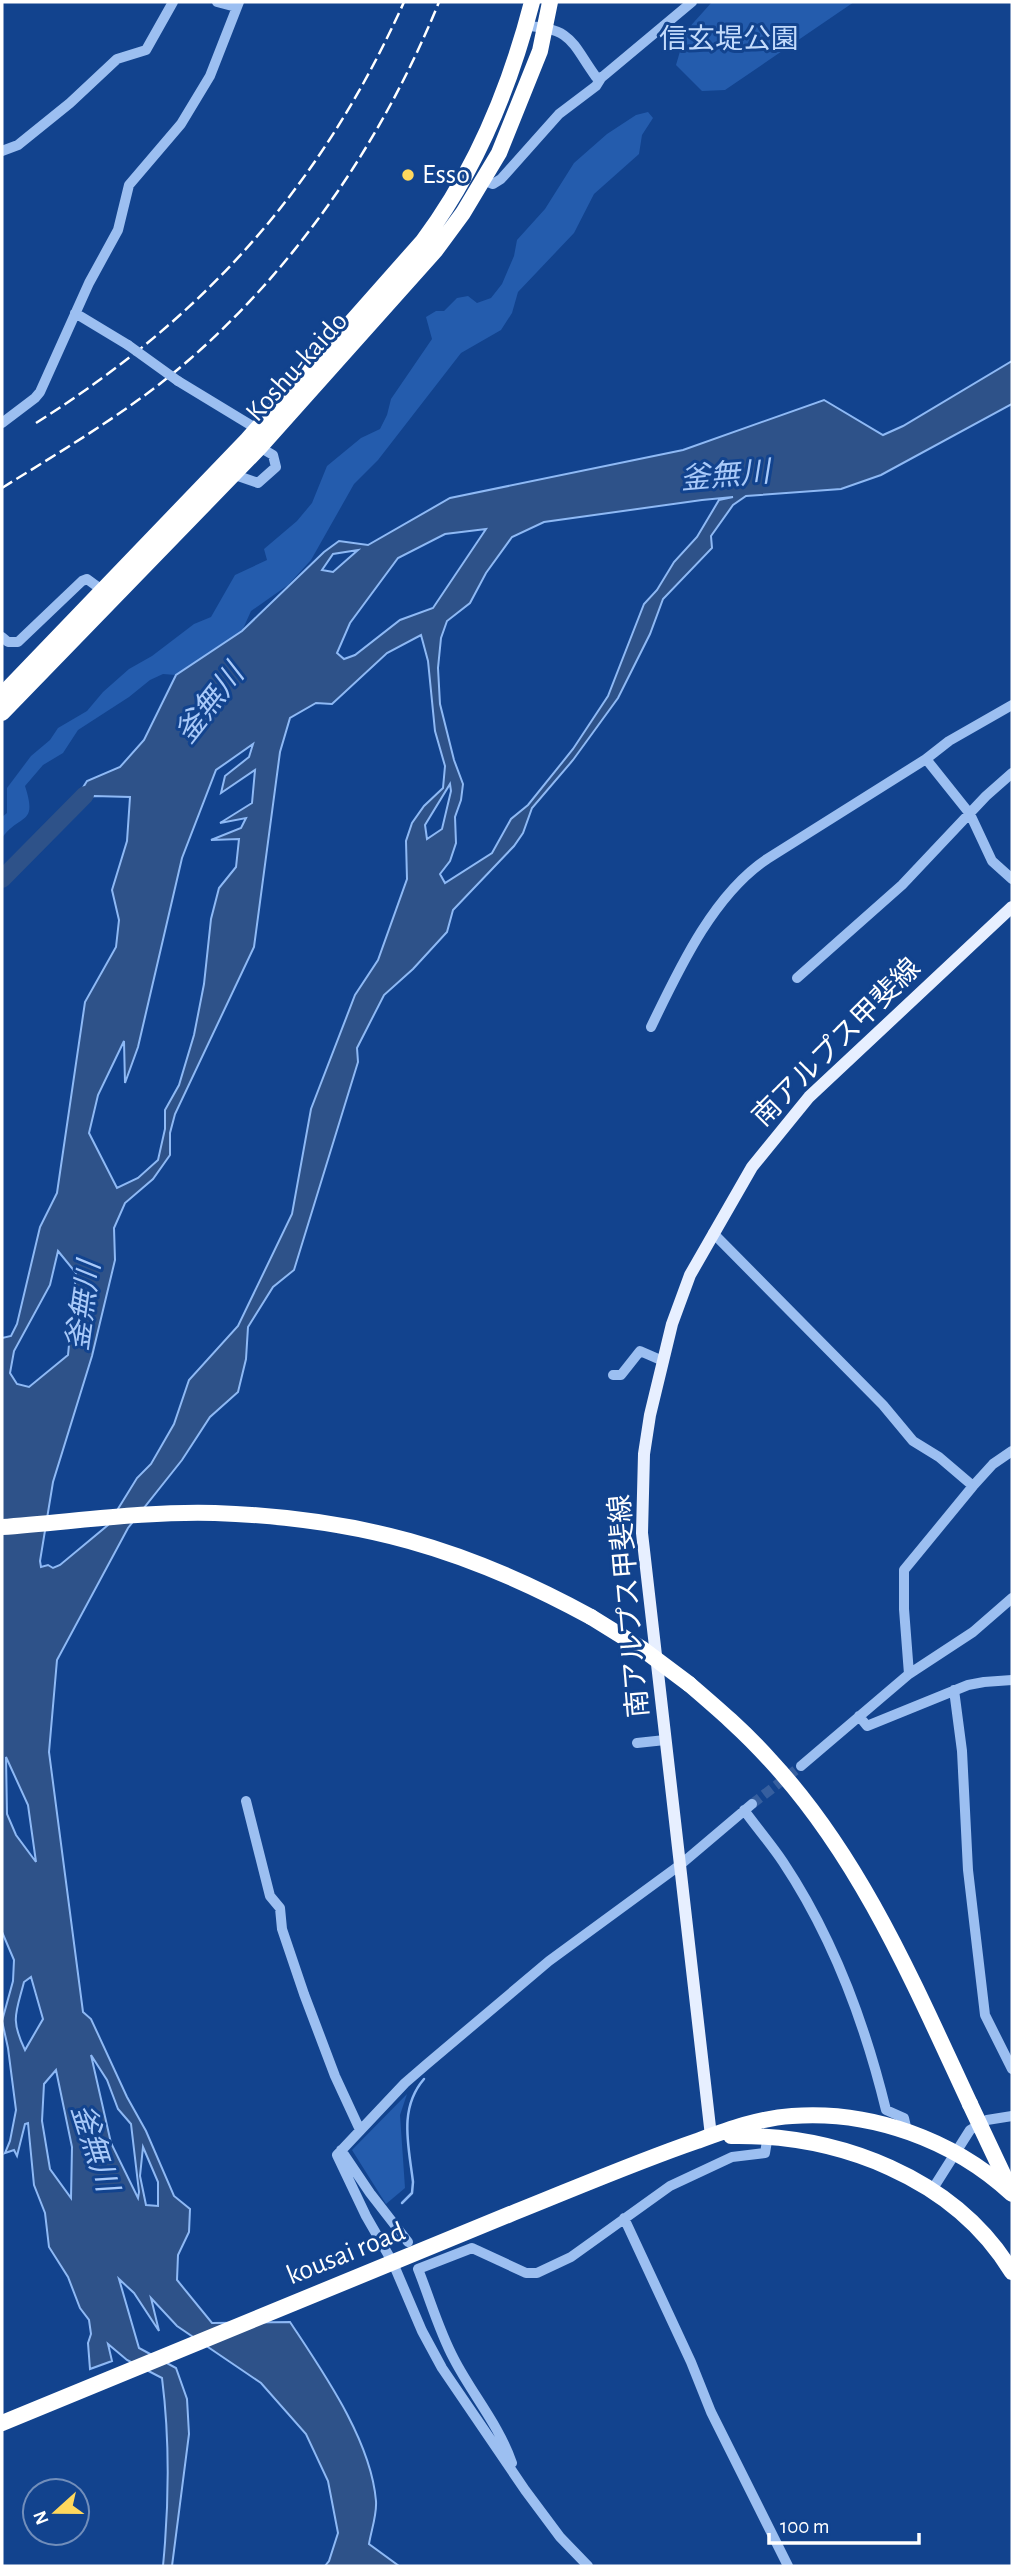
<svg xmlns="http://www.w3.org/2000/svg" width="1014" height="2568" viewBox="0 0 1014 2568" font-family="'Alegreya Sans','Noto Sans JP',sans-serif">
	<rect width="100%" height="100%" fill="#12438e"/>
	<path fill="#245cad" d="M712,2H854L725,90L702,91L676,65L686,31Z
		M648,112L653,118L642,135L639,154L594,194L574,233L518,292L512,313L501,330L461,353L378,460L354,484L311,560L288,585L251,611L242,631L176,675L163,674L150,680L129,697L78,730L63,753L43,765L25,786C38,826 20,813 2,838V817L7,813V788L31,756L50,740L58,728L87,711L103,692L129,669L152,656L194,624L211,617L235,575L267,560L264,549L297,521L312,503L327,466L361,438L380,429L387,415L391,399L432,339L426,317L436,311H444L457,298L468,296L477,303L491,298L502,284L514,256L517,240L545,209L574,163L607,134L636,115Z
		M407,2094L400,2115L405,2188L386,2204L352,2150Z"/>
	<path fill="#2e5289" stroke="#8eb9f5" stroke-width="2" fill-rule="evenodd" d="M1012,361V404L881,475L841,489L746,496L733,505L711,536L712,548L663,599L650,634L618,698L573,760L532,808L523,833L514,846L453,910L447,932L413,969L384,995L357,1048L358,1062L294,1270L273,1287L248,1327L246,1359L238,1392L210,1417L182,1460L128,1528L57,1660L49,1752L83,2012L91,2019L127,2097L146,2131L174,2196L190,2209L189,2232L178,2255L177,2280L212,2323L290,2322C323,2372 371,2440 376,2501C377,2515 371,2531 369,2544L399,2566H325L329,2561L338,2533L328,2481L306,2434L261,2383L177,2326L151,2298L159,2331L134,2293L119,2279L139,2348L176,2368L187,2399L189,2434L172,2566H163C169,2504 170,2441 162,2378L127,2360L108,2344L112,2361L90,2369L88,2343L91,2334L89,2320L80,2308L68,2277L49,2247L45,2213L34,2185L28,2123L25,2124L17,2156L14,2150L5,2153L10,2141L16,2110L8,2048L2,2021L13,1981L14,1960L2,1932V1338L11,1336L17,1324L40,1227L57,1193L85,1002L116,947L119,920L112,890L127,841L130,797L94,796L67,813L87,781L120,767L144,740L176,675L242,631L324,552L339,541L368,545L450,498L683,450L824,400L883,435L903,426ZM733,497L719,500L697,537L674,562L657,590L644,604L608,696L573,749L528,805L511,819L492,853L445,883L440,874L450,861L456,843L455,817L461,800L463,784L454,760L440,704L438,668L441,638L447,621L470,603L486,573L512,537L544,522L702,500ZM486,529L433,608L400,620L355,655L344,659L337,653L350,623L398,558L445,534ZM358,550L333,572L322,570L333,554ZM421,635L428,661L435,731L445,766L443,788L424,806L412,823L406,841L407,879L378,960L355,995L311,1109L292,1214L238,1326L189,1380L174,1424L151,1464L137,1478L108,1525L60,1565L53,1568L48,1565L41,1567L40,1561L53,1482L92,1356L115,1260L114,1228L125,1203L153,1179L170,1155V1133L175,1114L254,947L280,752L290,718L316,703L332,704L387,653ZM253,744L249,757L225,776L221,793L255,770L252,803L220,823L246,818L241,828L211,840L239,839L236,867L219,888L211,919L204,984L194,1035L179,1085L165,1110V1129L158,1160L138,1178L117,1188L89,1133L98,1095L124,1041L125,1083L138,1047L182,858L216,770ZM450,784L451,791L442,829L427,839L425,825ZM58,1251L76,1273L68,1355L29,1387L17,1384L10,1373L14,1351L50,1285ZM6,1757L28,1805L36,1862L16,1835L7,1814ZM31,1977L43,2019L25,2050C10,2019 16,2013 24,1982ZM91,2055L107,2080L118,2109L131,2124L139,2192L138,2198L111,2143ZM56,2070L72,2147L71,2198L50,2169L42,2121L44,2084ZM143,2147L158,2182V2206L146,2205L140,2176Z"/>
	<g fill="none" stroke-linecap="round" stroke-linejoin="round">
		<path stroke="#8eb9f5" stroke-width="2.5" d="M402,2203L412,2193L413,2182C409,2147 398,2109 424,2079"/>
		<path stroke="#2e5289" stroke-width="18" d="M2,879L85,795"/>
		<path stroke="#365f9f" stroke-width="10" stroke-dasharray="10 5" stroke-linecap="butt" d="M752,1804L801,1766"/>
		<path stroke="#9cbff1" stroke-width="10" d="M217,2L236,7
			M526,26C572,28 571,42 596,77L601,78L692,2
			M2,151L18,145L70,103L117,59L146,50L173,2
			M483,180L493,184L501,179L559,114L596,86L601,78
			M75,313L128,345
			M178,381L257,429
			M2,423L35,398L40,392L89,283L118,230L129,185L181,124L210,76L239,2
			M232,477L238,476L258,483L276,467L273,455L256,445
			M2,637L8,642H18L82,581L87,579L102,590
			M926,759L970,814L992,861L1012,879
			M797,978L902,885L986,796L1012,773
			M651,1027C679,969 713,895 767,859L926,759L949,741L1012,705
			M713,1233L883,1405L913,1441L939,1457L973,1486
			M613,1375H621L640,1351L663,1361
			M909,1674L904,1609V1570L973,1486L993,1464L1012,1451
			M954,1690L962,1751L968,1870L985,2015L1012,2069
			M859,1716L867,1726L968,1685L984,1682L1012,1680
			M637,1743L665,1740
			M801,1766L909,1674L973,1632L1012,1598
			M246,1801L270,1896L280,1908L282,1929L304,1994L335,2076L360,2130
			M744,1810C757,1828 771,1844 783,1862C833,1937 865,2024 886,2110L904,2118L907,2131
			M341,2150L370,2193L408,2242
			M932,2190L970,2130L987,2120L1012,2116
			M624,2218L691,2362L711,2412L788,2566
			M512,2463C499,2425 472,2394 454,2359C439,2331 430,2299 418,2269L472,2248L526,2273H537L571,2257L670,2186L732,2157L765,2153L768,2135
			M588,2566L560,2537L525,2490L442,2368L422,2331L393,2263L366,2216L337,2155L405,2083L427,2064L549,1961L680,1865L752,1804"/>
		<path stroke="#e7efff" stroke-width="12" d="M711,2136L642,1533L644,1454L650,1415L672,1324L690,1275L752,1167L809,1097L1012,907"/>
		<path stroke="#fff" stroke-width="16" d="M2,695L247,440L423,241C476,170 510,87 532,2
			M2,713L260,447L435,251L463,213L499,153L540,51L550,2
			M2,1527C72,1522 144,1511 215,1513C358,1518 465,1548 591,1617
			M689,1684C717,1708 745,1732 770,1760C861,1858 914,1984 970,2104
			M731,2136C838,2134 954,2177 1012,2272
			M2,2423C171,2354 340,2285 508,2215C571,2190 633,2163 697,2141C727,2130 759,2118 792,2116C871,2110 954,2140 1012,2194"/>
		<path stroke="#fff" stroke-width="2.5" stroke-dasharray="12 5" stroke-linecap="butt" d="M36,423C207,315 321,186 404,2
			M2,488C66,448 133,409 190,359C300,263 384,137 439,2"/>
		<path stroke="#9cbff1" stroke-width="10" d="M128,345L178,381"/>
		<path stroke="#fff" stroke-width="16" d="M591,1617L641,1648L689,1684
			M970,2104L1012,2193"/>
	</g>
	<circle fill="#ffd85d" stroke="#12438e" stroke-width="2.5" cx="408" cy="175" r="7"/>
	<g text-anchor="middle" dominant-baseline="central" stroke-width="6" stroke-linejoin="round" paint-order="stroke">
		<g font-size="28" fill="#c3dbfc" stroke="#12438e">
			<text x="729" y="40">信玄堤公園</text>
		</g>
		<g font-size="28" fill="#fff" stroke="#12438e" text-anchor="start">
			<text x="422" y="175">Esso</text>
		</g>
		<g font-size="28" fill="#fff" stroke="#12438e">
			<text transform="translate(297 367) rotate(-48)">Koshu-kaido</text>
			<text transform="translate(837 1043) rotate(-45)">南アルプス甲斐線</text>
			<text transform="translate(630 1606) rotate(-95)">南アルプス甲斐線</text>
			<text transform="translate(346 2254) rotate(-22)">kousai road</text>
		</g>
		<g font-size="30" font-style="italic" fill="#a8c9f9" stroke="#12438e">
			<text transform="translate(725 476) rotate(-5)">釜無川</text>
			<text transform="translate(210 704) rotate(-52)">釜無川</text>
			<text transform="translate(84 1306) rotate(-82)">釜無川</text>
			<text transform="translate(94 2148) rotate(72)">釜無川</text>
		</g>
	</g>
	<rect width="1014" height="2568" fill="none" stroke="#ffffff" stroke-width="7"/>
	<g transform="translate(56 2512) rotate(249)"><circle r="33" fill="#12438e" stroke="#718ebb" stroke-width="2"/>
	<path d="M0-5L12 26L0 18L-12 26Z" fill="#ffd85d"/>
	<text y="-10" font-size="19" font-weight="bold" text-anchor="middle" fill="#ffffff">N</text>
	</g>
	<path d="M769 2533v10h150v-10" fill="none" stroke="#ffffff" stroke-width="3.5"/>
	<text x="780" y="2533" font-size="21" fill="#ffffff" stroke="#12438e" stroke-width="5" paint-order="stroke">100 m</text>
</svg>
